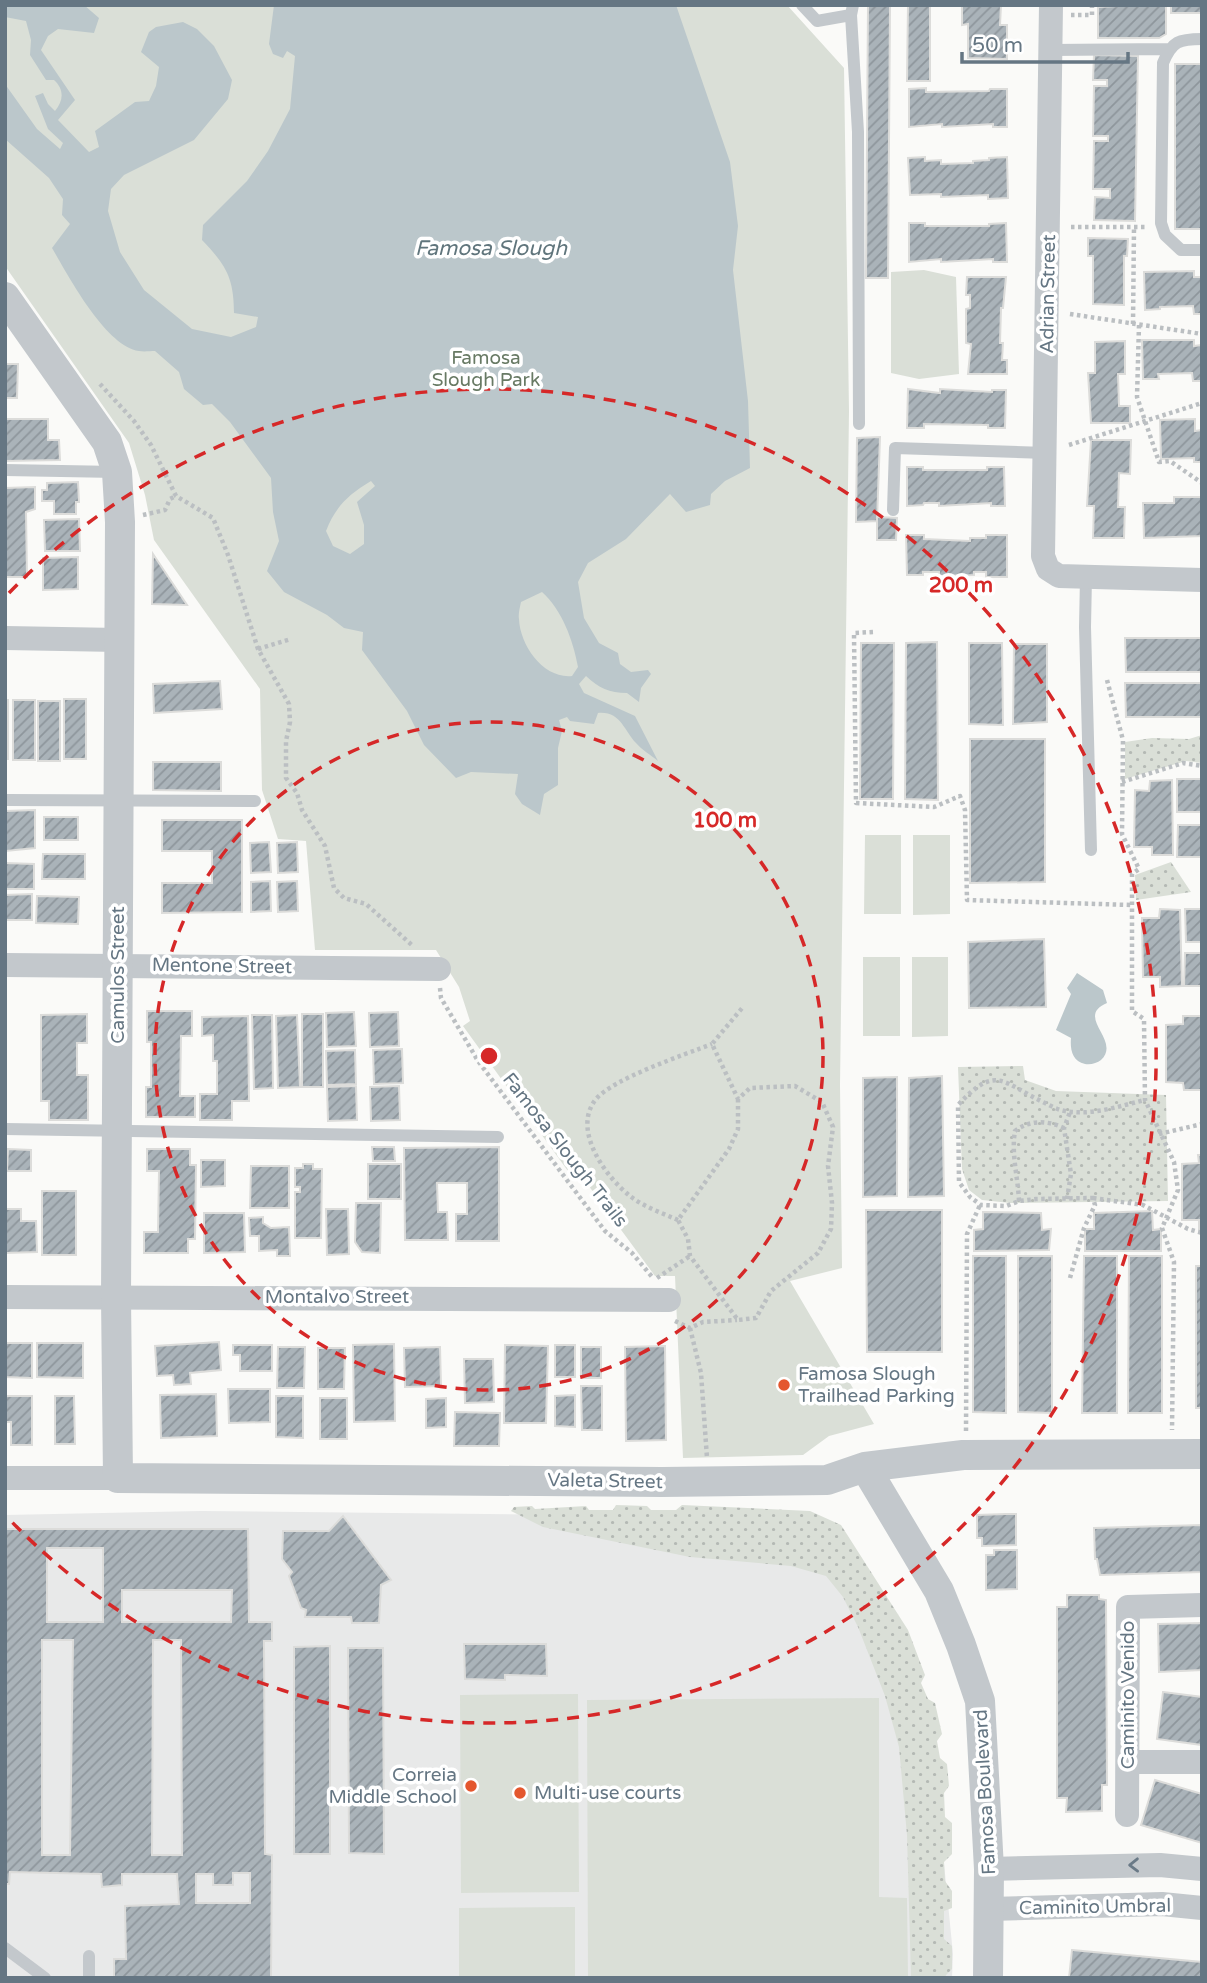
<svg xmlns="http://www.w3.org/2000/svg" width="1207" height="1983" viewBox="0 0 1207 1983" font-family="'Varela Round',sans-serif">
	<defs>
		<pattern id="grass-dots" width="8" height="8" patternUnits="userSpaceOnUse" patternTransform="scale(1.75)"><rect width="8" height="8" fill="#dadfd7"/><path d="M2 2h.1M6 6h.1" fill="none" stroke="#b4b9b4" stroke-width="1.8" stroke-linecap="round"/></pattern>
		<pattern id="building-hatch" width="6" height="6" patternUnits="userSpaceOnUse" patternTransform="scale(1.75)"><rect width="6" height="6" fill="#aab3b9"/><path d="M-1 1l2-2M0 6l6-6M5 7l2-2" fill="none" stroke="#8e969c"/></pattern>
	</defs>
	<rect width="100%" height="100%" fill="#fafaf8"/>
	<path fill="#e8e9e9" d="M201,1511L583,1515L825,1520L929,1712L953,1954L952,1978H5V1515Z"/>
	<path fill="url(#grass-dots)" d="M1202,735V763L1186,761L1125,779V742L1152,738L1189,739Z
		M1171,862L1191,892L1136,900L1135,875Z
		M1023,1066L1025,1080L1056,1091L1166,1095L1168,1201L1010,1203L982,1200L969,1190L962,1169L958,1067Z
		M616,1505L647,1506L651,1510H676L682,1505L810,1511L841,1525L908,1630L925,1675L921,1683L928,1699L935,1703L942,1734L937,1741L940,1758L947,1764L949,1786L944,1793L945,1817L952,1823V1854L944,1862L945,1881L952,1891V1908L944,1911V1939L952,1946V1969L946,1975L945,1978H911L907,1835L899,1747L885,1696L858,1627L843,1597L826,1576L791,1566L690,1557L543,1527L511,1511L514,1507L532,1506L535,1509L586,1506L589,1510H613Z"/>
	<path fill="#dadfd7" d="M5,5H787L844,68L849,411L840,1085L842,1268L790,1281L874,1424L829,1436L803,1455L683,1458L675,1276H655L580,1174L573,1178L463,1026L470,1021L459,987L436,950H315L306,841L278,839L262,790L260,689L154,540L145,495L129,443L5,266Z
		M924,270L956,277L959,374L919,379L891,373V272Z
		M865,835H901V914H864Z
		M913,835H950V914L913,915Z
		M863,957H900V1036H863Z
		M912,957H948V1036L912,1037Z
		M578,1694L579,1892L461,1893L460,1695Z
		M879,1698V1897L907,1898L908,1978H588L587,1700Z
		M575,1907V1978H459V1908Z"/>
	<path fill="#bbc7cb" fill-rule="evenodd" d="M5,5H84L99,18L94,33L58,29L48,36L41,50L75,100L58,120L89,152L99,147L95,131L135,102L149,101L156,86L159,67L141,52L149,32L156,27L183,22L197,29L214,46L232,80L228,99L194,140L124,175L111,189L108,211L120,252L144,290L192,329L231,337L256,327L258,317L234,313C234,278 226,265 202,240L203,225L247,181L268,151L290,109L295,56L287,51L283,58L273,54L269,44L274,5H676L730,162L738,226L733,270L748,401L750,468L725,481L711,494L710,505L686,512L670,494L626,539L588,563L578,582L584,618L599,643L618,653L620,664L631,672L648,670L651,674L641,688L639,702L627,693C609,693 599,688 586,676L579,684L584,693L635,716L658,761C651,755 642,750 636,743C624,731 621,711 598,713L594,724L570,721L567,717L559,720L562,731L558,748V785L544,794L540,815L522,804L515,794L518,774L471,772L456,778L424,745L407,711L362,650L363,632L344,628L327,615L284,592L267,571L279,541L273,512L271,478L230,422L212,404L203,405L184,389L179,372L155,351C150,351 144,352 139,351C105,346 68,275 52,248L70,224L62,215L63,199L49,178L5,139V84L37,129L60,149L63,143L48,129L35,96L43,93L48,104L55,111C64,100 64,89 54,80H46L30,55L31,40L26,21L5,17ZM371,481L375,486L357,502L364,525V544L350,554L333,546L326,531C336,506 348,495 371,481ZM542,592C562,610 573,640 578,667L572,676C544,679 520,646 519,619C518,614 520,607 521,602Z
		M1077,973L1103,990L1107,1003C1074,1017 1122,1040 1101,1060C1097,1063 1091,1065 1085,1064C1072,1061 1070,1049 1071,1038L1056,1030L1071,994L1067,988Z"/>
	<path fill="url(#building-hatch)" stroke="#dcdcda" stroke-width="2" fill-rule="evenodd" d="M868,5H890L888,278H866Z
		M908,5H930V81H907Z
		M962,5H1001L1000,25H1007V59L968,58V24L962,25Z
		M1138,5H1166V34L1159,38H1098V7Z
		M1171,5H1202V13H1171Z
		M1094,55L1138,56L1135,221L1094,220L1095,197L1110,198V189H1093L1094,141H1108V136H1093L1094,86H1107V80H1093Z
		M1175,64H1202V229H1175Z
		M926,88V92L989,91L990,89H1007V127H993V124L942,127V124L909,127V89Z
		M925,157V161L941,160V164L973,163V161L989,160V158L1007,157L1008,198L988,199V195L941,197V194L910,195L908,158Z
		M909,223H925V226H989V224L1006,223L1007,262H993V259L941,262V259L909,262Z
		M1088,238L1128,239L1127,256H1124V305L1093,304V256H1088Z
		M1194,271V277H1202V314H1194L1193,306L1160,307V309L1145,310L1144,272Z
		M967,277H1006L1003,308H1001L1000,343H1003L1002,360H1007V374H968L971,344L966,343V309L970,308V295H966Z
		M1142,340H1194V346L1202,345V381H1193L1192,373L1158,374L1159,379H1143Z
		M1125,341V374H1118L1119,406H1130V423H1091L1088,373H1095V342Z
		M5,364H18L17,398H5Z
		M908,389L940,393V389L992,392V390H1006L1005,428H988V425L924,424V428H907Z
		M5,419H48V440H59L60,460L5,461Z
		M1195,419V431L1202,430V462H1194V458L1161,459L1160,420Z
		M880,437L877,521L856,522L857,438Z
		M1091,440H1131L1130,474L1119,473L1118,507H1125L1124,538H1093L1094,506H1087Z
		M907,467H923V470H987V467H1004L1005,506H991V503L939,506V503H924L923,505L907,506Z
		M78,482L79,502H76V514H54V501H42V490H47V483Z
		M35,487V509L26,512L27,577H5V488Z
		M1174,497H1202V536L1144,538L1143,503H1174Z
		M877,517L897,518L896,540H877Z
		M79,519L80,551H45L44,520Z
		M906,535H924V539L970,541V538H986V535H1007V577H986V572H974V575L939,576V572H923V575H907Z
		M153,554L187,605L152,604Z
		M78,557V589L43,590V558Z
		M1125,638H1202V672H1126Z
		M937,642L938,800L905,799L906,643Z
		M861,643H894L893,799H860Z
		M969,643H1002L1003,725L969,724Z
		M1014,644H1047V722L1013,724Z
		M220,681L222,709L154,713L153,684Z
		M1125,683H1202V717H1126Z
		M64,699H86V759H64Z
		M5,700H8V759H5Z
		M13,700H35V760H13Z
		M38,701H60V761H38Z
		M970,739H1045V882L970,883Z
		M153,762H221V791L153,790Z
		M1177,779H1202V812H1177Z
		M1172,780L1173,855H1152V847H1134L1135,790L1149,791L1150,781Z
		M35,810V848L6,851L5,811Z
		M44,817H78V840H44Z
		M162,820H242V912L162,913V883H212V851H162Z
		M1178,825H1202V857H1177Z
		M269,842L271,872L251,873L250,843Z
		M297,842L298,872L278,873L277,843Z
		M43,854H85V879H42Z
		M5,863L34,864V889H5Z
		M270,881L271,911L251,912V882Z
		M297,881L298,911L278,912L277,882Z
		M32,894V920H5V895Z
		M37,896L79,897L78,924L36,923Z
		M1160,909L1180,910L1182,986L1160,987V977H1143L1142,918H1159Z
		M1185,909H1202V942H1186Z
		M1044,939L1046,1007L969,1008L968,942Z
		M1185,953H1202V986H1184Z
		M147,1011H192V1036H181L180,1096H195V1117H146V1087H151V1042H147Z
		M354,1012L356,1046L327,1047L326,1013Z
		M398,1012L399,1046L370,1047L369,1013Z
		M87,1014V1043H77V1075H88V1120H49V1101H41V1015Z
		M302,1014H323V1087H302Z
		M252,1015H272L273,1088L254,1089Z
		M297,1015L300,1087L278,1088L276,1016Z
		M248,1016L249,1101H232V1120H200V1094H217V1061H213V1035L202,1036V1017Z
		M1183,1016H1202V1090H1184L1183,1083L1166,1082V1025L1183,1024Z
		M402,1049L403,1083L374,1084L373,1050Z
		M355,1050L356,1084L327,1085L326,1051Z
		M942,1076L944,1196L908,1197L909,1078Z
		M897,1077V1196L863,1197V1078Z
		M356,1086L357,1120L328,1121L327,1087Z
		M399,1086L400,1120L371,1121L370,1087Z
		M372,1147H394L395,1161H373Z
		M499,1147V1241H456V1214H467V1183H437L438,1212H447L448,1240H405L404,1148Z
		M8,1149L31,1150V1171H7Z
		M147,1149H190V1165H196L195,1239H188V1253H144V1232H158L159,1171H147Z
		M1198,1155H1202V1230L1199,1231V1220H1182V1164L1199,1163Z
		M201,1160H225V1186L201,1187Z
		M303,1164H313V1169H322L321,1238H295V1192H300V1187H295V1168H303Z
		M368,1164H401V1199H368Z
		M251,1166H289V1208H250Z
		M42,1191H76V1255H42Z
		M356,1203H381L380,1253L362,1252L355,1242Z
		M5,1209H21V1221H36L37,1252L5,1253Z
		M326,1209H348L349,1254L327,1255Z
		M866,1210H942V1352H867Z
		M1152,1211L1153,1230L1161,1229V1251H1085V1229H1094V1213Z
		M983,1212L1041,1213L1042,1230L1051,1229L1049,1250L974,1251V1230L983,1229Z
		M204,1213H244L245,1252L204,1253Z
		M263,1217V1223L271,1228L289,1227L290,1256H277V1250L259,1251V1236H250L249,1218Z
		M973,1256H1006V1413L973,1412Z
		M1018,1256H1052V1413L1018,1412Z
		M1084,1256H1117V1413H1082Z
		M1129,1256H1162V1413H1128Z
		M1196,1266H1202V1408H1196Z
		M219,1342L221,1370L190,1373L191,1384L174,1385L173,1375L157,1376L155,1346Z
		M5,1343H32V1378L5,1377Z
		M37,1343H83V1378L37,1377Z
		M394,1344L395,1421L354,1422L353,1345Z
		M233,1345H272V1371H240V1355H233Z
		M505,1345L548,1346L546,1423H504Z
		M555,1345H575V1377H555Z
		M665,1346L666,1440L626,1441L625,1347Z
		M278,1347H305L304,1388H277Z
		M440,1347L441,1386L405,1387L404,1348Z
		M581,1347H601V1378H581Z
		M318,1348H345L344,1389H318Z
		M464,1359H493L494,1402L465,1403Z
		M581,1386H602V1430H582Z
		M228,1389H270V1422L229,1423Z
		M216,1394L217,1436L161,1438L160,1395Z
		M575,1395V1427L555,1426V1396Z
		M5,1396H32V1445H11V1422H5Z
		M55,1396H74L75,1444H55Z
		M276,1396H303V1438L276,1437Z
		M320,1398H347V1439H320Z
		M446,1398V1427L426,1428V1399Z
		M455,1412L500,1413L499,1446H454Z
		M1006,1514H1016V1545L982,1546V1538H977V1515Z
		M343,1516L391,1580L381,1585L379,1623H352L351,1617H305L306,1610L301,1608L289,1576L292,1572L282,1559L283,1531H329Z
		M1202,1525V1572L1100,1575L1097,1559H1095L1094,1528Z
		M5,1529H248L249,1622H272V1641H264L265,1854L272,1855L271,1978H114V1959H126L125,1906L179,1904L177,1874H122V1885L102,1887L101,1874L10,1872L9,1884H5ZM47,1548H103V1622H47ZM122,1590H232L231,1622H122ZM42,1640H73L70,1855H42ZM153,1640H181L182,1855H152ZM233,1873H250V1903H196V1874H213V1885H233Z
		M994,1550H1017V1589L986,1590V1555H994Z
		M1067,1595H1099V1599L1106,1600L1107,1785H1102V1811L1066,1812L1067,1798H1057V1607H1067Z
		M1202,1623V1670L1159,1672L1158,1624Z
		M464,1644H546L547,1676L505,1675V1680L465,1679Z
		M330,1646V1854H294V1647Z
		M348,1648H383L384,1854L349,1853Z
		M1163,1692L1202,1697V1745L1157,1739Z
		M1155,1780L1202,1794V1843L1141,1825Z
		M1072,1950L1202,1962V1978H1069Z"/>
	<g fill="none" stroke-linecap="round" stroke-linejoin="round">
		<path stroke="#bbbfc2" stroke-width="4.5" stroke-dasharray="3.5 3.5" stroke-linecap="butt" d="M1071,15H1092V5
			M1071,227H1147
			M1070,314L1202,334
			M1133,324L1134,228
			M1139,325L1137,397L1159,462L1170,461L1202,483
			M100,384L134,421L151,445L176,496L213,518L228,555L258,649L289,704L290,722L286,741V778L297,793L302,810L325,846L334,888L344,898L366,904L413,946
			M1069,445L1202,403
			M143,515L165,510L170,499L176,496
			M873,632L854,633L856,803L934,807L960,796L965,810L967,900L1132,905
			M258,649L291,639
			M1107,680L1123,740L1122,834L1139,869L1132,874V1011L1144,1019L1145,1100L1174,1162L1178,1190L1162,1228L1174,1262L1172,1430
			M1122,782L1183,763L1202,766
			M440,988L441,998L478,1061L605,1231L632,1253L653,1278
			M738,1099V1129L729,1149L678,1220L688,1239L690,1256L738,1320L756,1318L771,1291L818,1253L831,1229L832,1203L828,1166L833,1127L822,1102L795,1086L750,1088L738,1099L712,1044L743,1007
			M1159,1134L1202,1124
			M1093,1198L1143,1205L1188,1229L1202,1233
			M1067,1199L1071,1174L1064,1128L1070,1112
			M1019,1201C1018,1177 1011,1154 1015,1131C1029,1120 1047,1120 1064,1128
			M678,1220C662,1213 644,1207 630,1196C606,1177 571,1130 596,1099C614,1078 684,1055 712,1044
			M657,1278L690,1256
			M1070,1278L1084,1228L1095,1205L1093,1198L1036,1199L1019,1201L1006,1206L981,1205L970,1197L959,1182L958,1105C997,1063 1002,1083 1045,1103C1051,1106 1058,1110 1065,1111C1092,1116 1119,1106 1145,1100
			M675,1321L690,1328L703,1322L737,1320
			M690,1328L701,1373L707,1458
			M966,1431L967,1234L980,1205"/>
		<path stroke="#c3c8cc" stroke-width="12" d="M802,5L817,21L851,15L853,5
			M851,15L858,132L859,424
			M1202,39C1179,39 1172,41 1163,63L1161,223L1165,235L1181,250H1202
			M1051,50L1168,49
			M5,470L117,472
			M893,510L895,448L1046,453
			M1086,577L1085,627L1091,850
			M5,800L255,801
			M5,1129L498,1137
			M5,1948L45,1978
			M89,1956V1978"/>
		<path stroke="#c3c8cc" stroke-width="24" d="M1051,5L1043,556L1048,569L1059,576L1202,580
			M5,638L119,640
			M5,965L439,969
			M5,1297L669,1300
			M5,1478H118
			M1128,1762H1202
			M1127,1815L1128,1607L1202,1605
			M989,1869L1160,1865L1202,1869
			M989,1909L1162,1904L1202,1908"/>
		<path stroke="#c3c8cc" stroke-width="30" d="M5,297L107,442L117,472L120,522L116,1297L118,1478L662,1482L827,1480L865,1467L963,1455L1202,1454
			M865,1467L939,1591L961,1645L980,1701L989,1869L988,1978"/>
	</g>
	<defs><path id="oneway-chevron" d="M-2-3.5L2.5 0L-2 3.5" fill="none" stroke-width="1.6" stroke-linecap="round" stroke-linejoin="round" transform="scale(1.75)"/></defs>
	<use stroke="#6a7a87" href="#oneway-chevron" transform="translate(1134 1865) rotate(179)"/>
	<g fill="none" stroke="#d62828" stroke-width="3.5" stroke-dasharray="12 9">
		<circle cx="489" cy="1056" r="334"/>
		<path d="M9 593A667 667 0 1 1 9 1519"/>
	</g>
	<g fill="#e4572e" stroke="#fff" stroke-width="2.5">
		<circle cx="784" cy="1385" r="7"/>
		<circle cx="471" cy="1786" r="7"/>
		<circle cx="520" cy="1793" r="7"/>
	</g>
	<g text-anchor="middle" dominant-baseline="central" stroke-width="7" stroke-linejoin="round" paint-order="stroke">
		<g font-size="19" fill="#657683" stroke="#fff">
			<text transform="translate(1048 294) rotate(-89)">Adrian Street</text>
			<text transform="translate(222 966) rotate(1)">Mentone Street</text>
			<text transform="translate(118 975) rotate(-90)">Camulos Street</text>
			<text transform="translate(565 1150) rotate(52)">Famosa Slough Trails</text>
			<text x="337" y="1297">Montalvo Street</text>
			<text transform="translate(605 1481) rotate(1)">Valeta Street</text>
			<text transform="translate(1128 1695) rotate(-90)">Caminito Venido</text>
			<text transform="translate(985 1792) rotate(-93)">Famosa Boulevard</text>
			<text transform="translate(1095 1907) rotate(-1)">Caminito Umbral</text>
		</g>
		<g font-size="19" fill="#687a64" stroke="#fff">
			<text x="486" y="358">Famosa<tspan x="486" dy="22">Slough Park</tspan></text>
		</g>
		<g font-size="19" fill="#657683" stroke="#fff" text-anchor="start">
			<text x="798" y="1374">Famosa Slough<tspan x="798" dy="22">Trailhead Parking</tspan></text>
			<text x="457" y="1775" text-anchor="end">Correia<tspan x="457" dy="22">Middle School</tspan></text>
			<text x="534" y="1793">Multi-use courts</text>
		</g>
		<g font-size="21" font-style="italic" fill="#60757c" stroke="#fff">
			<text x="491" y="248">Famosa Slough</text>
		</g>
	</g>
	<circle cx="489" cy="1056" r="10" fill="#d62828" stroke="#fff" stroke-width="3.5"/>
	<g font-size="21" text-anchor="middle" font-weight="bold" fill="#d62828" stroke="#fff" stroke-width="7" stroke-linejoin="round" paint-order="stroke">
		<text x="961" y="592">200 m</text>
		<text x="725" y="827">100 m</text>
	</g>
	<rect width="1207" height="1983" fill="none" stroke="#657683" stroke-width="14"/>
	<path d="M962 52v10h166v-10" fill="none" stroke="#657683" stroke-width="3.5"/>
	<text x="972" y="52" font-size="21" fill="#657683" stroke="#ffffff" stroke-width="5" paint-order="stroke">50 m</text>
</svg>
